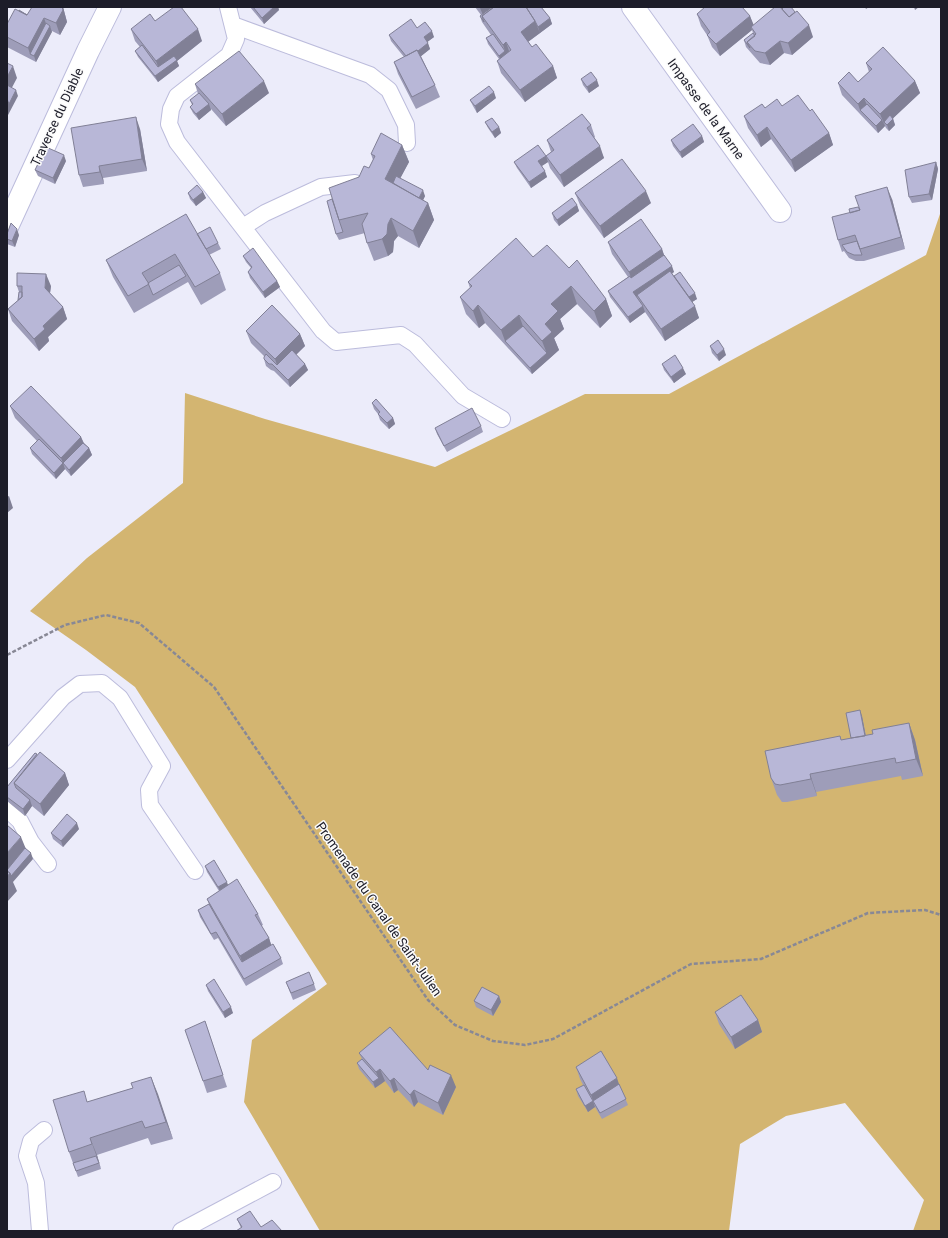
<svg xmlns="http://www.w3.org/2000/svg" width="948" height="1238" viewBox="0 0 948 1238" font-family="Roboto,sans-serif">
	<rect width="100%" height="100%" fill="#ececfa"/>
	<path fill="#d3b571" d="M941,211V1231H913L924,1200L845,1103L786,1116L740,1144L729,1231H320L244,1102L252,1040L327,984L135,687L86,650L30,611L87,558L183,483L185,393L265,419L435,467L585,394H669L926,255Z"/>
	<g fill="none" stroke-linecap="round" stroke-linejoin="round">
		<defs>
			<path id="lane" d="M228,7L236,39L229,55L177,96L171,109L169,124L177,142L323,331L336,342L401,335L415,344L463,396L502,419
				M233,25L370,75L389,90L406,125L407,143
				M243,227L265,213L321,187L355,183
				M7,760L63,697L80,684L102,683L120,698L162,766L149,790L150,805L195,871
				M7,809L20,821L31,842L48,864
				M40,1231L36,1183L27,1156L31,1141L44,1130
				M181,1231L273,1182"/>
			<path id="street" d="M633,7L780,211
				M7,227L88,51L110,7"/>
		</defs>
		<use href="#lane" stroke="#bcbcdc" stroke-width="18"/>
		<use href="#street" stroke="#bcbcdc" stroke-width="24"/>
		<path stroke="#888895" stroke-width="2.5" stroke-dasharray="4 2" stroke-linecap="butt" d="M7,655L65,625L106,615L139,623L214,687L428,1000L455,1025L493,1041L525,1045L553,1039L691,964L761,959L868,913L925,910L941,915"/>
		<use href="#lane" stroke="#fff" stroke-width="16"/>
		<use href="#street" stroke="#fff" stroke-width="22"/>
	</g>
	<path fill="#9e9db9" d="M32,7H63L67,22L60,35L52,31L36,62L7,47V24L27,15Z
		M250,7H278L279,10L264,24Z
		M475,7H541L550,18L552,24L528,42L532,47L553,66L557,78L525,102L501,73L497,61L499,59L488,44L486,38L491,35L482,22L480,16L481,15Z
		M697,14L750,16L753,25L813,37L792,55L784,53L770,65L760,63L746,47L744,40L753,33L752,30L720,56L712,47L707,35L701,26Z
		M155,21L202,41L177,61L179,66L158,82L138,57L135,51L140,47L135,41L131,29Z
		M417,28L434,37L427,42L430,49L421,56L435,85L440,97L416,109L398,74L394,62L404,57L391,41L389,35Z
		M866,63L915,81L920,93L893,118L895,125L889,131L886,128L885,126L878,133L842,95L838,83L858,82L869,72Z
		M581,79L599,86L589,93L583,85Z
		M195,84L269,93L226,126L211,109V110L199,120L193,113L190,107L192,105L190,100L198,94Z
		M496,98L477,113L473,106L470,100Z
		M782,106L810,111L829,133L833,145L795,172L771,139L761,147L748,128L744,116L765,108Z
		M485,122L499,127L501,133L495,138L488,128Z
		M591,125L595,137L594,138L604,158L564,187L550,168L548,162L542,166L547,177L531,188L517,168L514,162L546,156L551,152L547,140Z
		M140,129L147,171L103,178L104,184L83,187L79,175Z
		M702,136L704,142L682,158L673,146L671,140Z
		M402,145L409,162L400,178L425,196L423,200L428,203L434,220L419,248L398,236L394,241L393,252L388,256L374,261L367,243L365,233L339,240L336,234L332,199L369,168L373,160L371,154Z
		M66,161L55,184L38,176L35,170Z
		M936,162L938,169L932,200L912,203L909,197Z
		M203,192L206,198L196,206L190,199L188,193Z
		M575,193L651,203L604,238L580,205Z
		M892,199L905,249L864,261H856L849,258L844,251L842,252L838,240L850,213Z
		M577,205L579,211L559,226L554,220L552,213Z
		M7,234L19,235L15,247L7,244Z
		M197,234L218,243L221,249L209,255L220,273L226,290L201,305L188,282L134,313L113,277L106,260Z
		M608,242L662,249L664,255L674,272L672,273L674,276L697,299L692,302L699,318L665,341L645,312L630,323L610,297L608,291L628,277L612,254Z
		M243,256L277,281L280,287L265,298L250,278L248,272L251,268L246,262Z
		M533,257L569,268L606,299L612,316L600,328L577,304L560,319L564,329L554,338L559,350L532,374L485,323L479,328L466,314L460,297L470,288L468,282Z
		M17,286H51L50,293L63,307L67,319L48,337L49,341L39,351L12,321L8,309L18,300L19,292Z
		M246,331L300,334L305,346L296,355L305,364L308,370L290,387L274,371L271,370L266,366L264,359V356L251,343Z
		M710,346L726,355L719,361L712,353Z
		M662,364L686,374L674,383L664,370Z
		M372,403L393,418L395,424L389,429L380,420L378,414L374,409Z
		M10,406L81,437L84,443L89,448L92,455L71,476L65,469L56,479L32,454L30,448L37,441L15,418Z
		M481,426L483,432L447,452L437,434L435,428Z
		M862,716L866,736L873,734L909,723L915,740L923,776L902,780L901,776L816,792L817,796L787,802H782L777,795L771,778L840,736L841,740L851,738Z
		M35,753L65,773L69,785L44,816L32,806L25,816L7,801V787Z
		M79,829L63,847L53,839L51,833Z
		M205,866L228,885L258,914L263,925L261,926L269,938L271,945L281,958L283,964L246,986L218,938L214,940L200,917L198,910L209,904L207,899L219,891L207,872Z
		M286,982L314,984L316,990L293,1000Z
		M206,985L233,1013L225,1018L208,991Z
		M499,996L501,1002L493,1016L476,1007L474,1001Z
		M715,1012L758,1020L762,1032L735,1049L719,1024Z
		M205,1021L227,1087L207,1093L203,1081Z
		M359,1053L428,1070L456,1087L443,1115L418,1102L414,1107L398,1090L394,1093L385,1081L375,1088L359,1069L357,1063L362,1059Z
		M576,1067L619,1084L628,1105L602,1119L595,1107L588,1112L578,1096L576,1089L583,1085L580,1079Z
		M151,1077L173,1139L151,1145L148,1138L97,1155L101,1169L78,1177L69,1152L88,1102L133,1088Z
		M237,1219L261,1227L241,1228Z"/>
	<path fill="#818096" d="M62,7H63L67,22L60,35L56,23Z
		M274,7H278L279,10L264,24L262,18Z
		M482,7H503L485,20L480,8Z
		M865,7H869L866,9Z
		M914,7H919L915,10Z
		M750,16L755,28L751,27L752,30L720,56L716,44Z
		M44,18L48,29L50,26L52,32L36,62L34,56L30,54L28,48Z
		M550,18L552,24L540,33L538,27Z
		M535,21L540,33L525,44L521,32Z
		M809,25L813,37L792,55L788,43Z
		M198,29L202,41L177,61L179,66L158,82L155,76L160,72L156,61Z
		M432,31L434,37L426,43L424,37Z
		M780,41L784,53L770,65L765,53Z
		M506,42L510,54L507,57L503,45Z
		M428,43L430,49L410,65L408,59Z
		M505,51L507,57L501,62L499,56Z
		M13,66L17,78L7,97V77Z
		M553,66L557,78L525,102L520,90Z
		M597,80L599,86L589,93L587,87Z
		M264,81L269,93L226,126L222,114Z
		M915,81L920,93L887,124L884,122L885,126L880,114Z
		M16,90L18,96L7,117V99Z
		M494,92L496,98L477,113L475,106Z
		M864,98L869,110H860L858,104Z
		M209,104L211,110L199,120L196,114Z
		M136,117L140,129L147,171L142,159Z
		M893,119L895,125L889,131L887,125Z
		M882,120L885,126L878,133L876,126Z
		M499,127L501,133L495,138L492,132Z
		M767,127L771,139L761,147L757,135Z
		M829,133L833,145L795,172L791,160Z
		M702,136L704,142L682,158L680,152Z
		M402,145L409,162L393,192L385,179Z
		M600,146L604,158L564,187L560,175Z
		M64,155L66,161L55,184L53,178Z
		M546,156L548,162L540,167L538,161Z
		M936,162L938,169L932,200L929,194Z
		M99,166L103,178L104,184L100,172Z
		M545,171L547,177L531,188L529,182Z
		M887,187L892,199L905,249L901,237Z
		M423,190L425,196L418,211L416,205Z
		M646,191L651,203L604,238L600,226Z
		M203,192L206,198L196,206L193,200Z
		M428,203L434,220L419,248L413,231Z
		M577,205L579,211L559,226L557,220Z
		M391,218L398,236L394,241L393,252L388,256L382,239L388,224Z
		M17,229L19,235L15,247L12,241Z
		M662,249L666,261L633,284L629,272Z
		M672,266L674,272L638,297L637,295V297L635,299L633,292Z
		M46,274L51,286L49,300L45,288Z
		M277,281L280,287L265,298L263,292Z
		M571,286L577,304L560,319L564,329L554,338L559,350L549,359L542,341L545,324L551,304Z
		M695,293L697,299L689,304L687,298Z
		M606,299L612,316L600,328L594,311Z
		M478,305L485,323L479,328L473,311Z
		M643,306L645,312L630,323L628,317Z
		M695,306L699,318L665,341L661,329Z
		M63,307L67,319L48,337L49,341L39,351L34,339L43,326Z
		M519,315L525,332L505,341L501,330Z
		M300,334L305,346L279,371L275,359Z
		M724,349L726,355L719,361L717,355Z
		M547,353L549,359L532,374L530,368Z
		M305,364L308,370L290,387L288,380Z
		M683,368L686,374L674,383L671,377Z
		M393,418L395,424L389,429L387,423Z
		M81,437L86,449L63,463L65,469L56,479L54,473L63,463L61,458Z
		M89,448L92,455L71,476L69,470Z
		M9,496L13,508L7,513V497Z
		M860,710L862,716L869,753L867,747Z
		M909,723L915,740L923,776L916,759Z
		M65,773L69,785L44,816L40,804Z
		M810,774L816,792L817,796L811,779Z
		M30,800L32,806L25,816L23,809Z
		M77,823L79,829L63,847L61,841Z
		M21,837L28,854L31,853L33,859L13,882L17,891L7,902V853Z
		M227,882L229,888L221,893L218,887Z
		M269,938L273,950L244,968L240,956Z
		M499,996L501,1002L493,1016L491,1010Z
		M231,1007L233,1013L225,1018L223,1012Z
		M758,1020L762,1032L735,1049L731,1037Z
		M380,1069L385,1081L381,1084L376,1072Z
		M451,1075L456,1087L443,1115L438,1103Z
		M151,1077L158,1094L173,1139L166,1122Z
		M379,1078L381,1084L375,1088L373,1082Z
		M394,1078L398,1090L394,1093L390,1081Z
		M617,1078L621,1090L593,1101L591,1095Z
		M414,1090L418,1102L414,1107L410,1095Z
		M593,1101L595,1107L588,1112L585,1106Z
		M90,1138L97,1155L101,1169L99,1163Z"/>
	<path fill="#b8b7d7" stroke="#818096" d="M32,7H62L63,10L56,23L44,18L28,48L7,37V24L15,9L27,15Z
		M174,7H181L198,29L156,61L131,29L150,14L155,21Z
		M253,7H274L262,18Z
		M492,7H494L482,16L484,22L480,16Z
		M494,7H526L535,21L521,32L532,47L536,44L553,66L520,90L497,61L511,50L506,42L503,45L482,16Z
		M526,7H541L550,18L538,27L535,21Z
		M705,7H742L750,16L716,44L707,35L710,32L697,14Z
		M775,7H780L789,17L797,11L809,25L788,43L780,41L765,53L755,51L747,42L756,34L751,27Z
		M784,7H791L795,12L789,17L782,9Z
		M19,10L27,15L19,11Z
		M411,19L417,28L425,22L432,31L424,37L428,43L418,51L417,50L406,56L389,35Z
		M46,23L50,26L34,56L30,54Z
		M753,33L755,36L747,42L750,48L744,40Z
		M493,34L505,51L499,56L486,38Z
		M142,45L158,67L174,56L177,60L155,76L135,51Z
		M883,47L915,81L880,114L864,98L858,104L838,83L849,72L858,82L872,69L866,63Z
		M417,50L435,85L412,97L394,62Z
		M239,51L264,81L222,114L195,84Z
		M7,63L13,66L7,77Z
		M591,72L597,80L587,87L581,79Z
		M7,85L16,90L9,104L7,99Z
		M489,86L494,92L475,106L470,100Z
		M199,93L209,104L196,114L190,107L193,104L190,100Z
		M798,95L810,111L812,109L829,133L791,160L767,127L757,135L744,116L762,104L765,108L777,99L782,106Z
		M867,104L882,120L876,126L860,110Z
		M582,114L591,125L587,128L600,146L560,175L546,156L554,150L547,140Z
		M890,115L893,119L887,125L884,122Z
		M136,117L142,159L99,166L100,172L79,175L71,128Z
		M492,118L499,127L492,132L485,122Z
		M693,124L702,136L680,152L671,140Z
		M381,133L402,145L385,179L428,203L413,231L391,218L388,224L387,234L382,239L367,243L362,224L368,213L339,220L329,188L359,177L364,166L369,168L375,156L371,154Z
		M538,145L546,156L538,161L545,171L529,182L514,162Z
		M46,147L64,155L53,178L35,170Z
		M622,159L646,191L600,226L575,193Z
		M936,162L929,194L909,197L905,170Z
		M396,176L423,190L419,198L393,183Z
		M197,185L203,192L193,200L188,193Z
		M887,187L901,237L860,249L855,235L838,240L832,217L860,210L855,196Z
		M572,198L577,205L557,220L552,213Z
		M332,199L343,232L336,234L327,201Z
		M858,207L860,210L850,213L849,209Z
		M186,214L220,273L195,287L175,254L142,273L149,284L128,296L106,260Z
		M641,219L662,249L629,272L608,242Z
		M11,223L17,229L12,241L7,239V234Z
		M210,227L218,243L206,249L197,234Z
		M516,238L533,257L547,245L569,268L577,260L606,299L594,311L571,286L551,304L558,311L545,324L552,332L542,341L519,315L501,330L478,305L473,311L460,297L472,286L468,282Z
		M857,241L862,255H854L847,252L842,245Z
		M253,248L277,281L263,292L248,272L252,267L243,256Z
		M664,255L672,266L633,292L643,306L628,317L608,291L630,276L631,278Z
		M179,265L186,276L153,295L148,283Z
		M670,271L695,306L661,329L637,295Z
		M680,272L695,293L689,297L674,276Z
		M17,273L46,274L45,288L63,307L43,326L45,329L34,339L8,309L22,297V286H17Z
		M19,292H22V297L18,300Z
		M272,305L300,334L275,359L246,331Z
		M523,326L547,353L530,368L505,341Z
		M718,340L724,349L717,355L710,346Z
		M292,350L305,364L288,380L272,364H269L264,359V357L266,354L277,365Z
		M675,355L683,368L671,377L662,364Z
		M31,386L81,437L61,458L10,406Z
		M376,399L393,418L387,423L378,414L380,412L372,403Z
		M472,408L481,426L444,446L435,428Z
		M39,439L63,463L54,473L30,448Z
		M83,443L89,448L69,470L63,463Z
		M860,710L865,736L851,738L846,713Z
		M909,723L916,759L896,763L895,758L810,774L811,779L780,785L775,784L771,778L765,751L840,736L841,740L873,734L872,730Z
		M40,752L65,773L40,804L14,783Z
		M35,753L37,754L14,783L16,788L30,800L23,809L7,797V787Z
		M67,814L77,823L61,841L51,833Z
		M7,825L21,837L7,853Z
		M25,848L31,853L11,876L10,873L7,871V870Z
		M214,860L227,882L218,887L205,866Z
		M7,871L10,873L7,877Z
		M237,879L258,914L255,915L269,938L240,956L207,899Z
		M209,904L242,962L273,944L281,958L244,979L216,932L211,934L198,910Z
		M309,972L314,984L291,993L286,982Z
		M214,979L231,1007L223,1012L206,985Z
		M482,987L499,996L491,1010L474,1001Z
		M741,995L758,1020L731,1037L715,1012Z
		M205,1021L223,1075L203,1081L185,1030Z
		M390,1027L428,1070L430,1065L451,1075L438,1103L414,1090L410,1095L394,1078L390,1081L380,1069L376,1072L359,1053Z
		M601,1051L617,1078L591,1095L576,1067Z
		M362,1059L379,1078L373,1082L357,1063Z
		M151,1077L166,1122L145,1128L142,1121L90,1138L92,1144L69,1152L53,1100L84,1091L87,1102L133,1088L131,1083Z
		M619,1084L626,1099L600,1113L593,1101L585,1106L576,1089L584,1085L593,1101Z
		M96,1156L99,1163L76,1171L73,1163Z
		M250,1211L261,1227L272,1220L282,1231H236L242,1227L237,1219Z"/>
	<g text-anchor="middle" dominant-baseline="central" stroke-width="3" stroke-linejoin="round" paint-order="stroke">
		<g font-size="13" fill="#1d1d29" stroke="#fbfbfb">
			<text transform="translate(706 109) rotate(54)">Impasse de la Marne</text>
			<text transform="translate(57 117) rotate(-65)">Traverse du Diable</text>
			<text transform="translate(379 909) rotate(55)">Promenade du Canal de Saint-Julien</text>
		</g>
	</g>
	<rect width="948" height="1238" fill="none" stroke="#1d1d29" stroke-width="16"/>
</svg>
